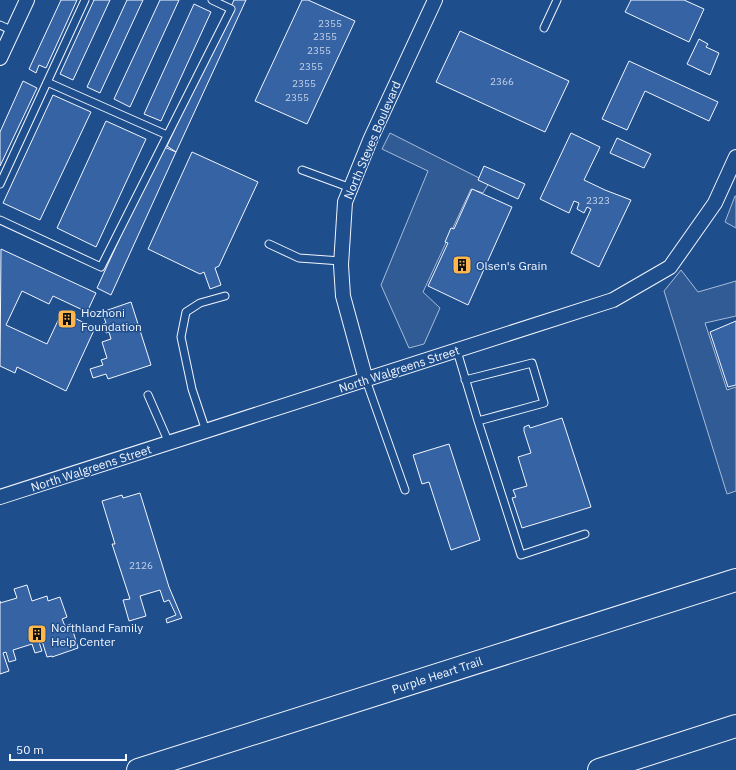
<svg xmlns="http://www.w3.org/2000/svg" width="736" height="770" viewBox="0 0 736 770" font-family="'IBM Plex Sans',sans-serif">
	<rect width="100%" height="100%" fill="#1f4e8c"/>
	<path fill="#305b95" stroke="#a8bbd7" d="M390,133L489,183L483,193L471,189L423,292L440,308L424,344L409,348L381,285L428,171L382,149Z
		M735,196H736V228L725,222Z
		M681,270L698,292L736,281V316L705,323L727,390L736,387V491L727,494L664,291Z"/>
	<path fill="#3563a3" stroke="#f2f6ff" d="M61,0H77L46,68L39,65L36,73L29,69Z
		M94,0H110L73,80L60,74Z
		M127,0H143L100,93L87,87Z
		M160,0H179L130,107L114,99Z
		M234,0H246L176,152L167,146Z
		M302,0H308L355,21L307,124L255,101Z
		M631,0H684L704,9L689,42L625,12Z
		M194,4L211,12L161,121L144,114Z
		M460,31L569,81L545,132L436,82Z
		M699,39L708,44L706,47L719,53L710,75L687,64Z
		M629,61L718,102L709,121L645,91L627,130L602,119Z
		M23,81L37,88L0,166V132Z
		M53,95L91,112L40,220L3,203Z
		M106,121L146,139L96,247L57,228Z
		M571,133L600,147L584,180L605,190L631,200L599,267L571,253L591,209L587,207L584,213L577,209L579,203L574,201L569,213L540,199Z
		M617,138L651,154L644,168L610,153Z
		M162,146L176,152L111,295L97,288Z
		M192,152L258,182L219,266L215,268L221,285L210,289L204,272L200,274L148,249Z
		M484,166L525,184L518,199L478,180Z
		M472,189L512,207L468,305L428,286L448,243L445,242L451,228L454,229Z
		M1,249L96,293L87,312L53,296L49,304L22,291L6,325L47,344L62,312L95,328L66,391L17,367L15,373L0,366Z
		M131,302L151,365L108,379L106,374L93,378L90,369L103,365L101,360L107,358L102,342L111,339L109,332L106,333L103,324L106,323L102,312Z
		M736,321V385L728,387L710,332Z
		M562,418L591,507L522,528L512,498L516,497L513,490L527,486L518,457L531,453L524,431V427L529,425L530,428Z
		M449,444L480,540L451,550L429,482L422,484L413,455Z
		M140,493L169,587L182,618L167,623L166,619L176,615L169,600L164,602L160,590L140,596L146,616L129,621L123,600L130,599L112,544H115L102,501L122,495L123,498Z
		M27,585L32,601L47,596L48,601L60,597L67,617L62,619L65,626L71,624L78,648L52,657V656L47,657L42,641L39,642L42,651L35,653L32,644L13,650L16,660L9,662L6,652L3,653L9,671L0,674V601V603L17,598L14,589Z"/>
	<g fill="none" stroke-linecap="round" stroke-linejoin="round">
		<defs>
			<path id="service" d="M0,25L13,31
				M544,28L557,0
				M47,82L167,135
				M302,170L351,188
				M0,184L85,0
				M0,220L101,267L231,9L212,0
				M269,244L299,258L341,261
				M457,351L478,421L544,403L532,363L465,380
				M366,380L405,490
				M148,395L169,443
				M478,421L521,555L585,534
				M206,431L192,389L181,337L186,312L200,303L225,296"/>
			<path id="minor" d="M0,58L27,0
				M366,380L343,296L341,265L345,202L371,138L435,0
				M0,497L613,300L670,267L715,203L736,157"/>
			<path id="motorway" d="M138,770L736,580
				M599,770L736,726"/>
		</defs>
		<use href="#service" stroke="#f2f6ff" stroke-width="9"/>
		<use href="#minor" stroke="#f2f6ff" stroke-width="16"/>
		<use href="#motorway" stroke="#f2f6ff" stroke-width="24"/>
		<use href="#service" stroke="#1f4e8c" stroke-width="7"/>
		<use href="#minor" stroke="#1f4e8c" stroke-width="14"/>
		<use href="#motorway" stroke="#1f4e8c" stroke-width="22"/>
	</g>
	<defs>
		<symbol id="building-square" viewBox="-11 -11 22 22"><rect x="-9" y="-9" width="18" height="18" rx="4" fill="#ffb74d" stroke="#1f4e8c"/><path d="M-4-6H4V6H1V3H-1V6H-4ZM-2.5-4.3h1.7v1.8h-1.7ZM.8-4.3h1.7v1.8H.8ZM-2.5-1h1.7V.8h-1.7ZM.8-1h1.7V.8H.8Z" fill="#111"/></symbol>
	</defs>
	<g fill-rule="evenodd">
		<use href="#building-square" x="451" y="254" width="22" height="22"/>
		<use href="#building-square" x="56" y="308" width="22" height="22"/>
		<use href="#building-square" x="26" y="623" width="22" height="22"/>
	</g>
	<g text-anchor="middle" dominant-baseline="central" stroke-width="3" stroke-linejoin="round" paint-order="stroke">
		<g font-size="10" fill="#c3d1e8">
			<text x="330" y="23">2355</text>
			<text x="325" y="36">2355</text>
			<text x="319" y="50">2355</text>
			<text x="311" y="66">2355</text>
			<text x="502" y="81">2366</text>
			<text x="304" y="83">2355</text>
			<text x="297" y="97">2355</text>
			<text x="598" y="200">2323</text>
			<text x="141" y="565">2126</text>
		</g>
		<g font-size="12" fill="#f2f6ff" stroke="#1f4e8c">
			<text transform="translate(372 140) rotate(-67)">North Steves Boulevard</text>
			<text transform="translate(399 369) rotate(-18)">North Walgreens Street</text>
			<text transform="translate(91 468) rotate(-18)">North Walgreens Street</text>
			<text transform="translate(437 675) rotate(-18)">Purple Heart Trail</text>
		</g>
		<g font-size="12" fill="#f2f6ff" stroke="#1f4e8c" text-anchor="start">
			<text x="476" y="265">Olsen's Grain</text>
			<text x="81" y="312">Hozhoni<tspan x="81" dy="14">Foundation</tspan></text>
			<text x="51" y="627">Northland Family<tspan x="51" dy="14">Help Center</tspan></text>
		</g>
	</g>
	<path d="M10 754v6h116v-6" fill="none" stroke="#f2f6ff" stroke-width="2"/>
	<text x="16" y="754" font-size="12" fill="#f2f6ff" stroke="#1f4e8c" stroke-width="3" paint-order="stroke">50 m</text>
</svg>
